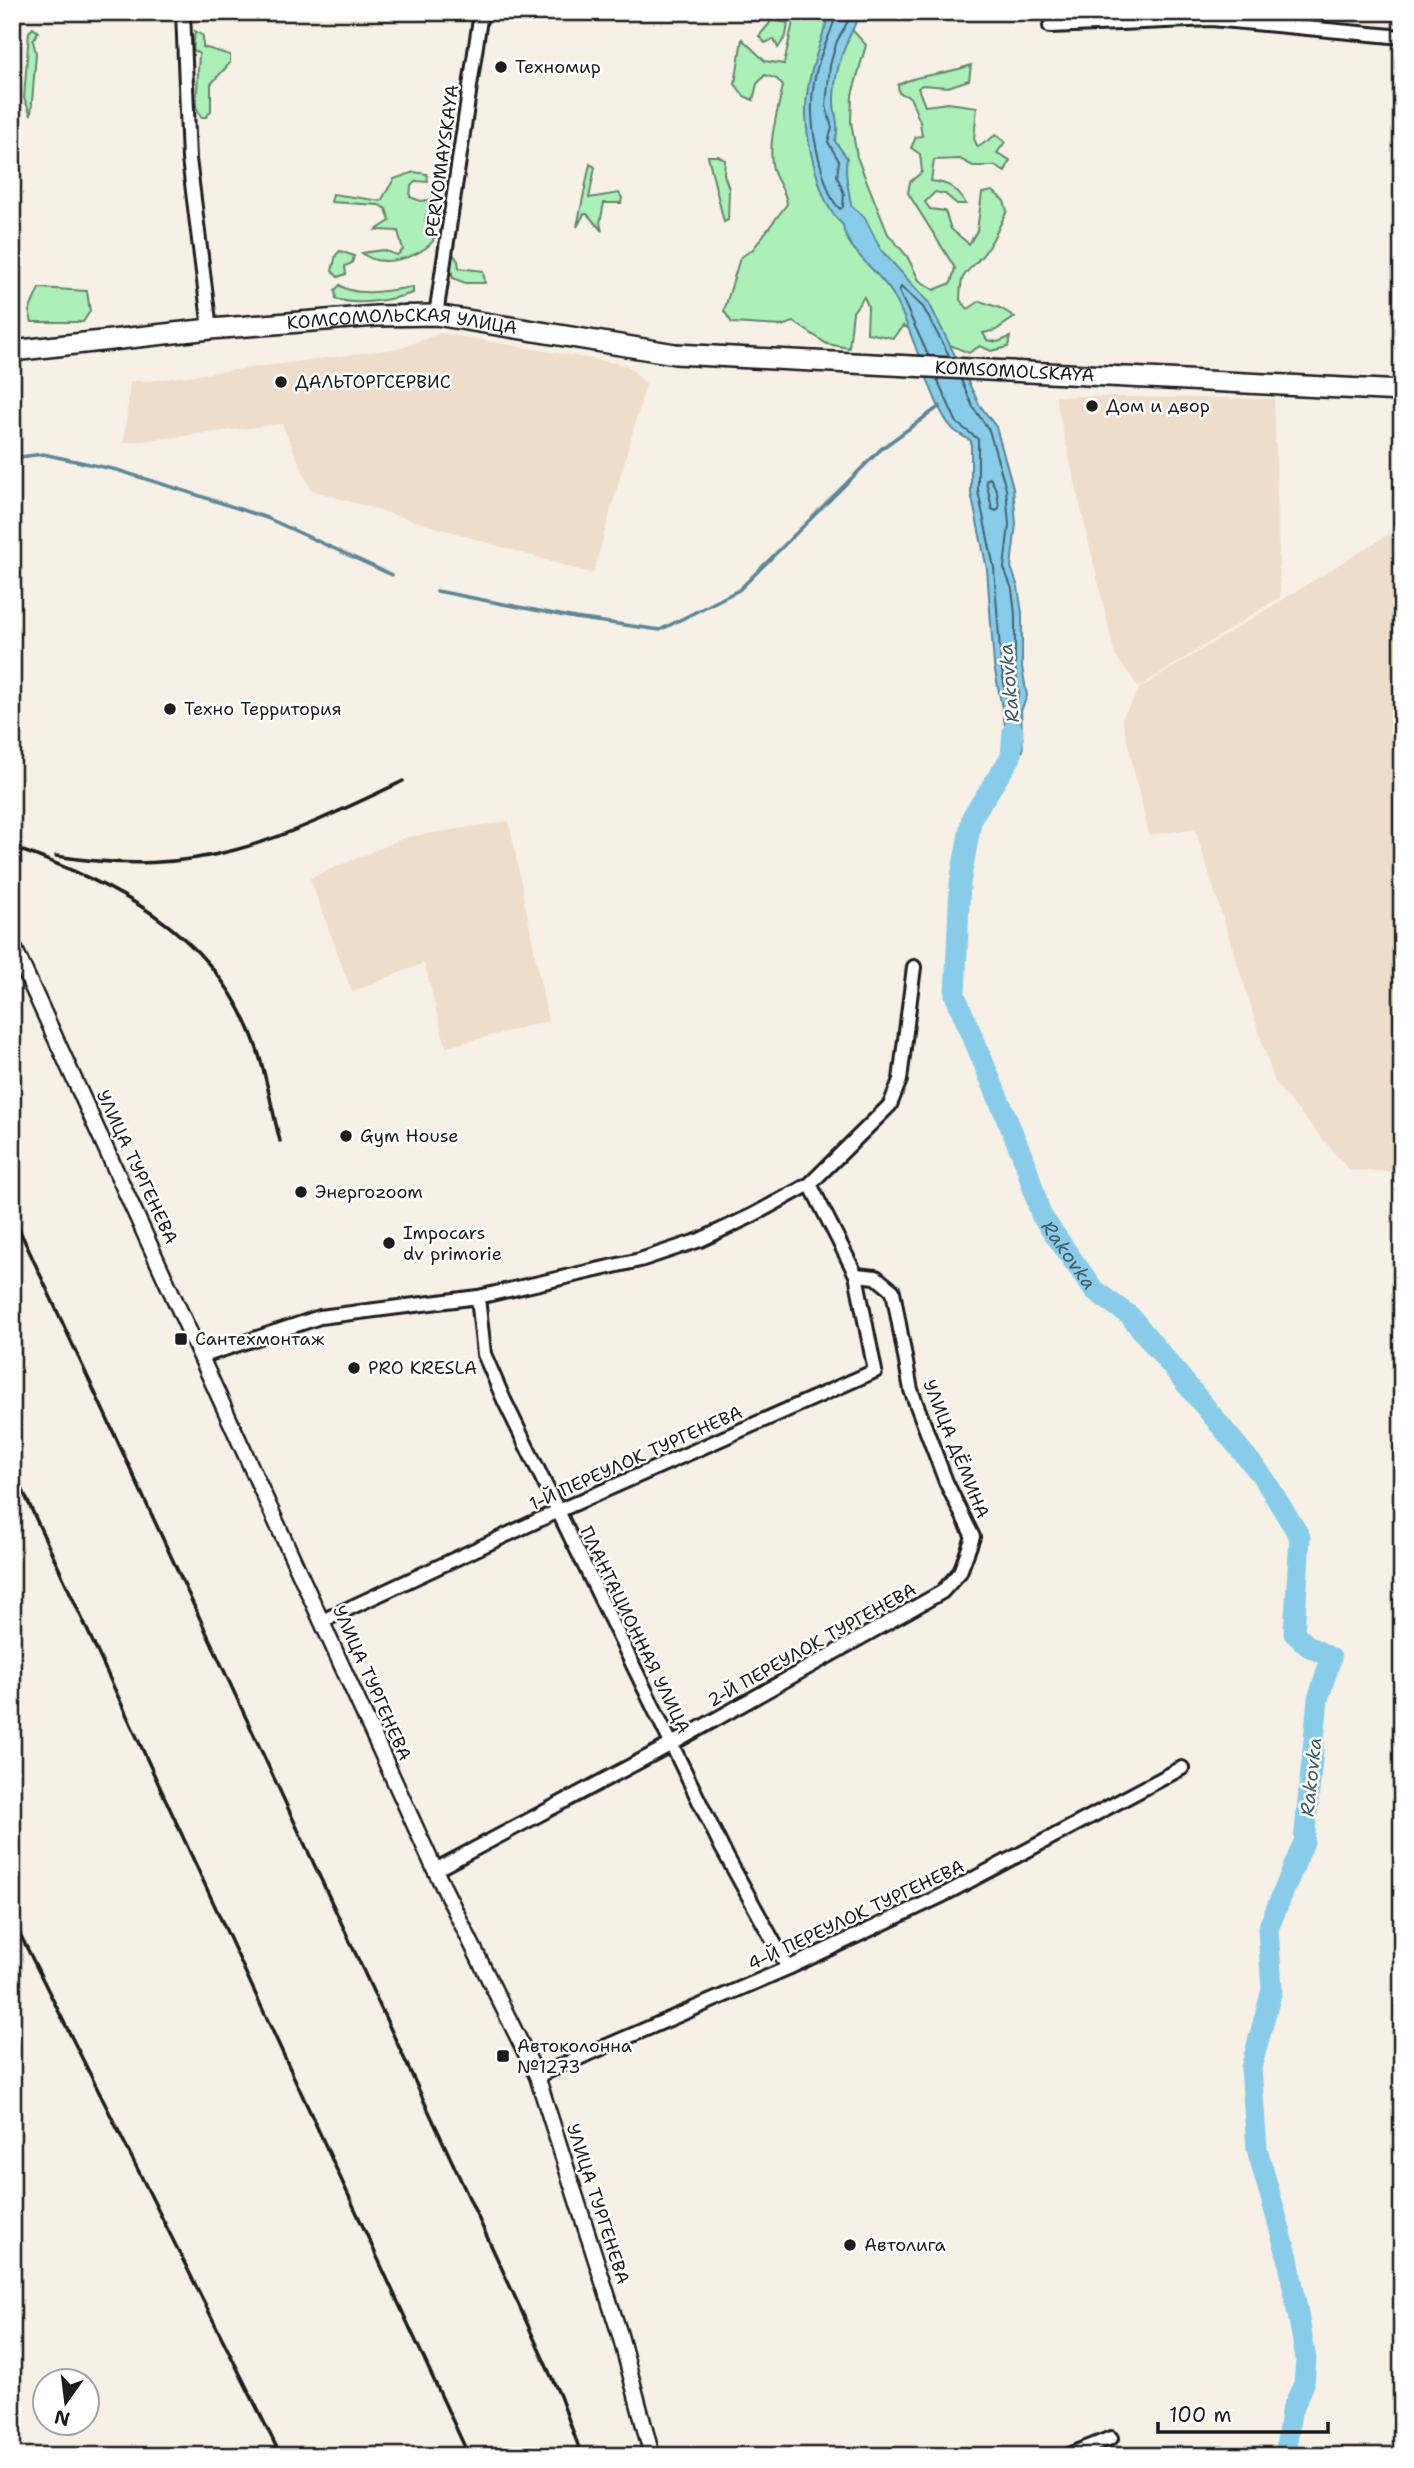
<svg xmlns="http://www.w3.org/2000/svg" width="1414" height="2468" viewBox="0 0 1414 2468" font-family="'Shantell Sans',sans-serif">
	<rect width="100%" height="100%" fill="#f7f0e7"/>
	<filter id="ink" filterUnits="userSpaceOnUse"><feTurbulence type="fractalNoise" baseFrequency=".0143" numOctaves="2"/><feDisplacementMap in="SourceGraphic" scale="14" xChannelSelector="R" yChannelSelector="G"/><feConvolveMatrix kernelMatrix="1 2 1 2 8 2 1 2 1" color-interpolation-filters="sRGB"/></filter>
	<g filter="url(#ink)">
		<path fill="#edddca" d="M440,333L627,365L646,384L593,574L311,490L282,424L124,443L130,381H150L402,348Z
			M1055,396L1274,399L1280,597L1139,687L1115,655Z
			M1392,532H1402V1172L1349,1170L1275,1083L1195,829L1149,835L1122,718L1140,688Z
			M509,821L548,1021L446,1047L424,963L352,992L310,878L407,837Z"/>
		<path fill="#adefb8" stroke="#64866a" stroke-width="2" d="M768,12H776L777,21L788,23L786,36L778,48L774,39L765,43L759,36L770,23Z
			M795,12H836L866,45L852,95L851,122L857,157L888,234L907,256L919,280L934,290L951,283L955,268L908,193L910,182L922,172L920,154L911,148L916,137L922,136L920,122L910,97L899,93L898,85C920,73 947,75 971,65L969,80L948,87L922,85L918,88L925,106L948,103L977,107L974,139L978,147L996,135L1005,142L997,153L1010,160L1005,172L995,166H973L960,159L934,160L931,181C949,183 957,188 966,204H957L945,194L935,192L925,202L930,209L945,211L951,229L969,244L977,231L982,193L993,191L1004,201L1007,211C999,226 992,245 981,257C964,277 961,270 960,300L968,309L980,301L1000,308L1015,317L996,330L983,333L987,340L998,342L1010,337L1008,347L991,351L980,346L969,353L903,326L893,338L867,333L868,306L864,297L853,312L849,348L827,344L794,322L781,326L732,323L724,311L740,258L753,249L787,204C786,190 776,182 773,169C767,144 778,110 783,86L777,79L765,75L757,84L753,100L744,96L735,84L742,39L765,61L784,64Z
			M33,28L38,32L33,41L36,53L31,115L24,98L29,32Z
			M195,31L203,36V47L230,55V63L211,84V111L206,117H201L196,107L199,54L193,50Z
			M708,156H718L725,160L724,174L729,189L728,220L724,222Z
			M590,164L595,167L589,198L619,193L622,198L621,203H604L600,223L602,231L587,214H584L577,227Z
			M414,172L427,174L428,182L416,181L411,186L410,197L421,201L436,199V216L426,215L425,222L434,233L433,241C420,258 380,269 362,253L383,250L397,255L403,250L398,231L376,230L390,221L386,209L379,205L331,202L333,194L381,201L394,179Z
			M340,251L354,256L352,263L345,266L346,274L338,277L332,271L336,255Z
			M453,254L458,261L459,268L483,271L485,283H465L453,278L448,258Z
			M340,285C354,298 394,290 413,287V293C391,300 358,306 336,299L335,290Z
			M39,288L87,291L90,311L83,322H32L29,311Z"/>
		<path fill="#88cce9" stroke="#5d8697" stroke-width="2" d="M830,12H861C847,41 835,64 834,98C833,114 841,124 835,141L847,158C844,175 849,189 851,205L865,218L881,250L929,303L979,404L996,427L1013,488L1016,524L1011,567L1018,587L1022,613V667L1027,696L1021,711L1023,751L1011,757L994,665L987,569L971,493V441C965,437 958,434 953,429C932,409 912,324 892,293C880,273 844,248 843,225C829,213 823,196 818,179C795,105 808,82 830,12Z"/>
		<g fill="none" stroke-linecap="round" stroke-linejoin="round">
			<path stroke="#47626e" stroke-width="2" d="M836,12C834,28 825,43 820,58C807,97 811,133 822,170C826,183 830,200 840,209L843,207L844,194L837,176L839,161L828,142L832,128L826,106L830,65L837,41L853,12
				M928,355L899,291L901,287L923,307L950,357
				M937,379L957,423L978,439V491L994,568L1001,664L1008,707L1012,709L1019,695L1015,667V614L1012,589L1004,568L1009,525L1006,489L989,430L973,407L961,380
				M990,478L997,491L999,508L996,511L992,509L986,480Z"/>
			<path stroke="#5d8697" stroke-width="3.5" d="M12,458L43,454L117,470L191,493L267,518L392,575
				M437,591L575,618L660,630L739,590L881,449L940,406"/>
			<path stroke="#88cce9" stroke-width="21" id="s1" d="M1013,731L1011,757L972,817L960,883L955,995L1025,1162L1041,1215L1094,1290L1130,1316L1263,1477L1300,1537L1294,1633L1308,1646L1331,1658L1318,1699L1304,1842L1268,1929L1272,1990L1251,2068L1257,2149L1288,2258L1306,2359L1304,2384L1291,2412L1285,2456"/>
			<defs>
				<path id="minor" d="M183,12L189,159L210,329
					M1050,26L1212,19L1402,37
					M436,315L481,12
					M478,1297L484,1354L504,1400L722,1848L788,1968
					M203,1356L320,1317L478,1297L640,1260L700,1240L751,1216L810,1184L890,1105L900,1080L914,967
					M322,1621L558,1511L875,1371L856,1275
					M435,1870L670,1745L942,1592L960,1572L973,1537L946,1482L911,1390L893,1291L876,1277L856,1275L810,1184
					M537,2076L788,1968L943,1895L1182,1768
					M1066,2456L1111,2438"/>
				<path id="tertiary" d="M12,943L435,1870L537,2076L620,2335L652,2456"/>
				<g id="primary">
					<path id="s2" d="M12,351L210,329L377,316L436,315L675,354L1402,391"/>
				</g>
			</defs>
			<use href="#minor" stroke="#1c1c1c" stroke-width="18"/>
			<use href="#tertiary" stroke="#1c1c1c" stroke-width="19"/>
			<use href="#primary" stroke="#1c1c1c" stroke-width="24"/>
			<use href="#minor" stroke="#fff" stroke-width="12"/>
			<use href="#tertiary" stroke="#fff" stroke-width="14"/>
			<use href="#primary" stroke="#fff" stroke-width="19"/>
			<path stroke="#1c1c1c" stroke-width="3.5" d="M12,847C112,882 209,930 251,1033C265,1066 271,1106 280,1141
				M56,856C200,879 277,841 403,781
				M12,1214L522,2312L560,2396L582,2456
				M12,1467L469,2456
				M12,1918L281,2456"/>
		</g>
	</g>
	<g fill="#1c1c1c" stroke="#fff" stroke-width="2.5">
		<circle cx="501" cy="67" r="7"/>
		<circle cx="281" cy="382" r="7"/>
		<circle cx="1092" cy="406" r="7"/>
		<circle cx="170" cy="709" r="7"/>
		<circle cx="346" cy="1136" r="7"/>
		<circle cx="301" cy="1192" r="7"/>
		<circle cx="389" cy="1243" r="7"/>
		<rect x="174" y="1332" width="14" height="14" rx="3.5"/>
		<circle cx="354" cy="1368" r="7"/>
		<rect x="496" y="2049" width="14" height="14" rx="3.5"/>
		<circle cx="850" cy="2245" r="7"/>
	</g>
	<g text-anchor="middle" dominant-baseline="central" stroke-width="5" stroke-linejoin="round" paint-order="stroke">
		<g font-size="18" fill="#1c1c1c" stroke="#fff" text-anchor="start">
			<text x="515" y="67">Техномир</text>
			<text x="295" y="382">ДАЛЬТОРГСЕРВИС</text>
			<text x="1106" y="406">Дом и двор</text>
			<text x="184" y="709">Техно Территория</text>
			<text x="360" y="1136">Gym House</text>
			<text x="315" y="1192">Энергоzoom</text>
			<text x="403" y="1233">Impocars<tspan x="403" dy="21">dv primorie</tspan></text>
			<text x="195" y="1339">Сантехмонтаж</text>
			<text x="368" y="1368">PRO KRESLA</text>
			<text x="517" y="2046">Автоколонна<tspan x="517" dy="21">№1273</tspan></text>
			<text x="864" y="2245">Автолига</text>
		</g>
		<g font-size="18" fill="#1c1c1c" stroke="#fff">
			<text transform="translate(442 161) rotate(-82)">PERVOMAYSKAYA</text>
			<text stroke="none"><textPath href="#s2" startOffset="392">КОМСОМОЛЬСКАЯ УЛИЦА</textPath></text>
			<text stroke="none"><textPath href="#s2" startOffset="1008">KOMSOMOLSKAYA</textPath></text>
			<text transform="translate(137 1167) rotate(65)">УЛИЦА ТУРГЕНЕВА</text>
			<text transform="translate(956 1449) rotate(68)">УЛИЦА ДЁМИНА</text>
			<text transform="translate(636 1458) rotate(-24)">1-Й ПЕРЕУЛОК ТУРГЕНЕВА</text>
			<text transform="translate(635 1630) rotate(64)">ПЛАНТАЦИОННАЯ УЛИЦА</text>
			<text transform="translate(812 1645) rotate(-29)">2-Й ПЕРЕУЛОК ТУРГЕНЕВА</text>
			<text transform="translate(372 1683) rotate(66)">УЛИЦА ТУРГЕНЕВА</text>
			<text transform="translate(856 1915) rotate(-25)">4-Й ПЕРЕУЛОК ТУРГЕНЕВА</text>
			<text transform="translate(598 2204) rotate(72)">УЛИЦА ТУРГЕНЕВА</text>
		</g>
		<g font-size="19" font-style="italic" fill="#425a64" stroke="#fff">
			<text transform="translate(1009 683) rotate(-95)">Rakovka</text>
			<text stroke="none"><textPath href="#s1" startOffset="562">Rakovka</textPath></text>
			<text transform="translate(1311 1777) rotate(-84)">Rakovka</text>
		</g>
	</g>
	<rect width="1414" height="2468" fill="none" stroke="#fff" stroke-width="42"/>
	<rect x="21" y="21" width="1372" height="2426" fill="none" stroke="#1c1c1c" stroke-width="2.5" filter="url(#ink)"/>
	<g transform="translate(66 2402) rotate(194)"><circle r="33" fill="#ffffff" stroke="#a4a4a4" stroke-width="2"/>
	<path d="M0-5L12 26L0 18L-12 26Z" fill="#1c1c1c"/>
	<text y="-10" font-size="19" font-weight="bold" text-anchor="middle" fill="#1c1c1c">N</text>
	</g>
	<path d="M1158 2422v10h170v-10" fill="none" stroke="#1c1c1c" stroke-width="3.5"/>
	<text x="1169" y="2422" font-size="21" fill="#1c1c1c" stroke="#ffffff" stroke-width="5" paint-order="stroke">100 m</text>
</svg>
